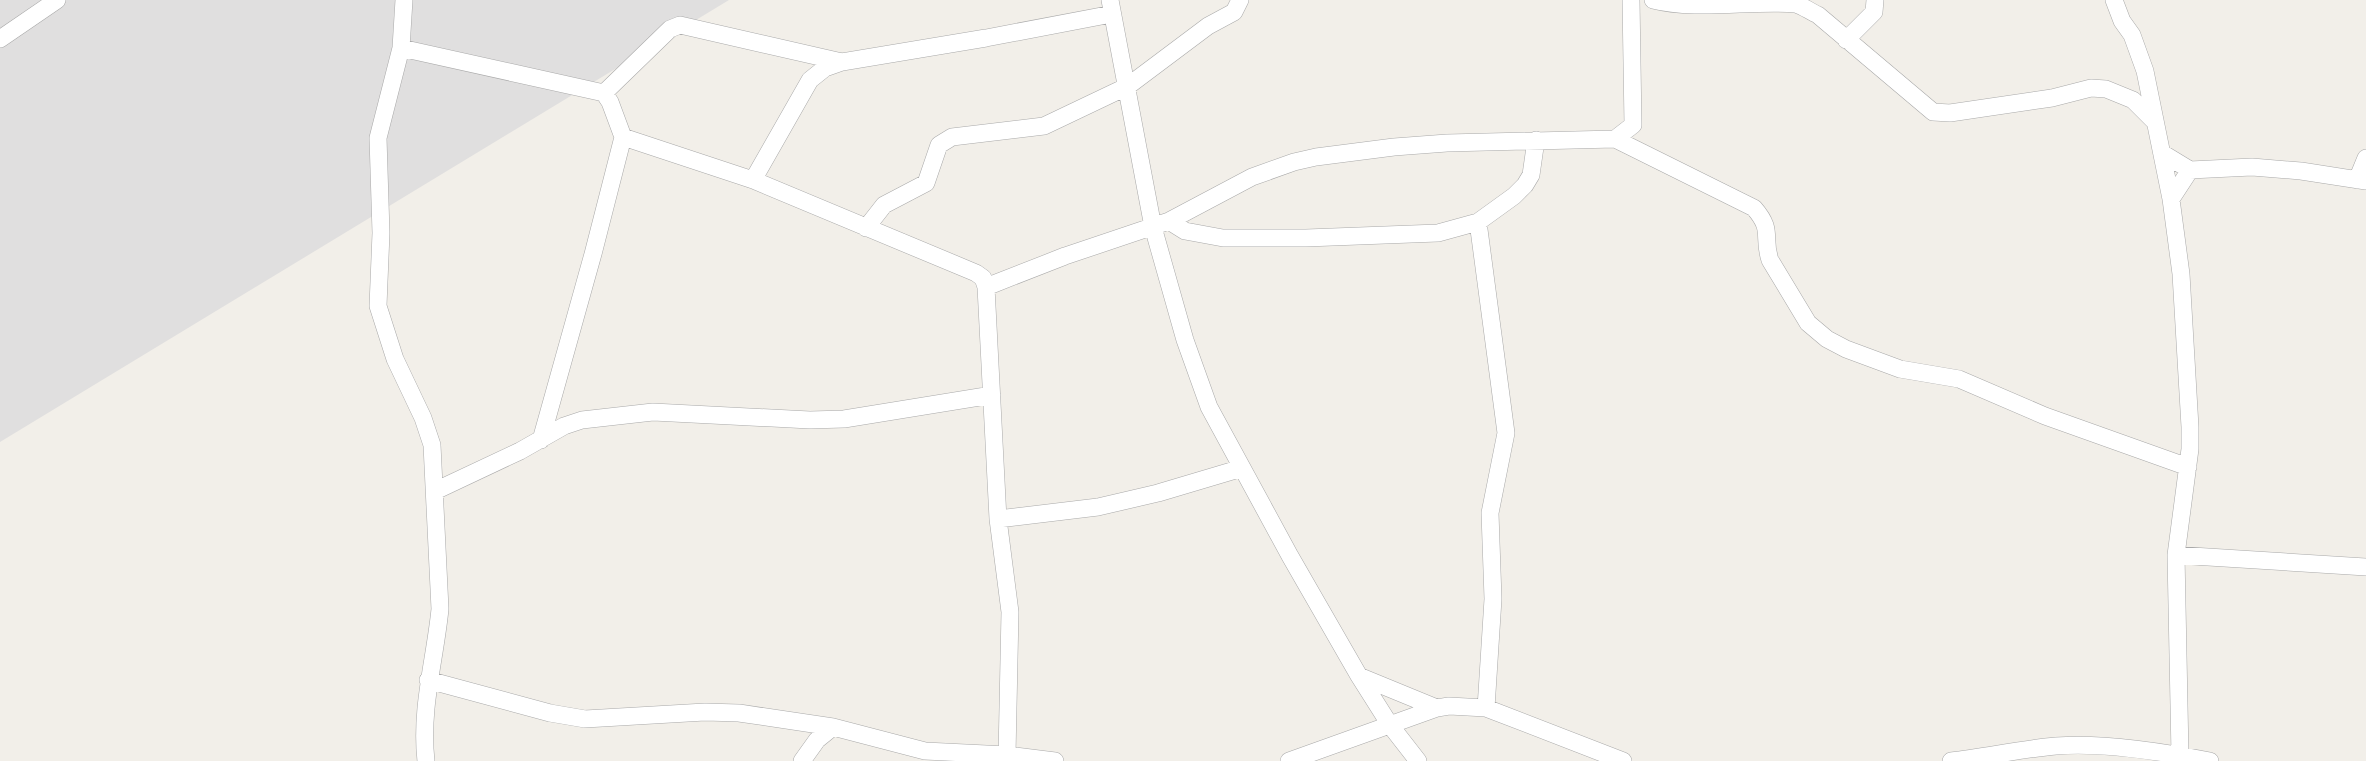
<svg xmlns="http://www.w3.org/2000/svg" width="2366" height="761" viewBox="0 0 2366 761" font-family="Karla,sans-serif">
	<rect width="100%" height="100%" fill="#f2efe9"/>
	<path fill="#e0dfdf" d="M0,0H729L0,442Z"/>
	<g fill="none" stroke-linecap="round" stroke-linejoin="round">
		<defs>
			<path id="street" d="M404,0L401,48L378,138L381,233L378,306L395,359L423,418L432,445L440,609C435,660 420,709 426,761
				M1110,0L1153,227L1185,340L1209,407L1290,556L1359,676L1390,725L1418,761
				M1653,0C1696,11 1754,0 1796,4C1803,6 1811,12 1818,15L1933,112L1950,113L2052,98L2091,88L2106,89L2133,100L2154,121
				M2114,0L2122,21L2132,35L2145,71L2171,199L2181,274L2190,427V449L2176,555L2180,755
				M0,39L57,0
				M1846,40L1874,12L1875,0
				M401,48L604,93L610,102L623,137L593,254L541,440
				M604,93L670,29L680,25L842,62
				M623,137L753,180L976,273L983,278L986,287L998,519L1010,612L1007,755
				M1615,139L1633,125L1631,0
				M2162,153L2190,170L2252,167L2301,171L2366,181
				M753,180L810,80L825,68L842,62L986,38L1112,14
				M2357,180L2366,158
				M2171,199L2190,170
				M1169,221L1185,231L1223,238H1306L1438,233L1478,222L1514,196L1525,185L1531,175L1536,140
				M1478,222L1506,433L1490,513L1493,599L1486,708
				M866,228L884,205L926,183L939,145L952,137L1044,126L1128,86L1208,26L1234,12L1240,0
				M986,287L1065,256L1169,221L1252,177L1294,162L1316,157L1394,147L1447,143L1615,139L1754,208C1774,231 1762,236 1770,260L1808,323L1827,339L1846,349L1900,369L1959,379L2045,416L2188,467
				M435,491L520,451L564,426L582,420L653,412L810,420L844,419L992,395
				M998,519L1098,507L1158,493L1242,468
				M2176,555L2366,567
				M1359,676L1437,708
				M428,680L550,713L585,719L705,712L739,713L833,727L925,751L1007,755L1055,761
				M802,761L817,740L833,727
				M1289,761L1437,708L1449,706L1486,708L1623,761
				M1951,761C1986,757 2021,749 2056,746C2103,742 2164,752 2210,761"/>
		</defs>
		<use href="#street" stroke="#a9a9a9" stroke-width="18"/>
		<use href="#street" stroke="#fff" stroke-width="17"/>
	</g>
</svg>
